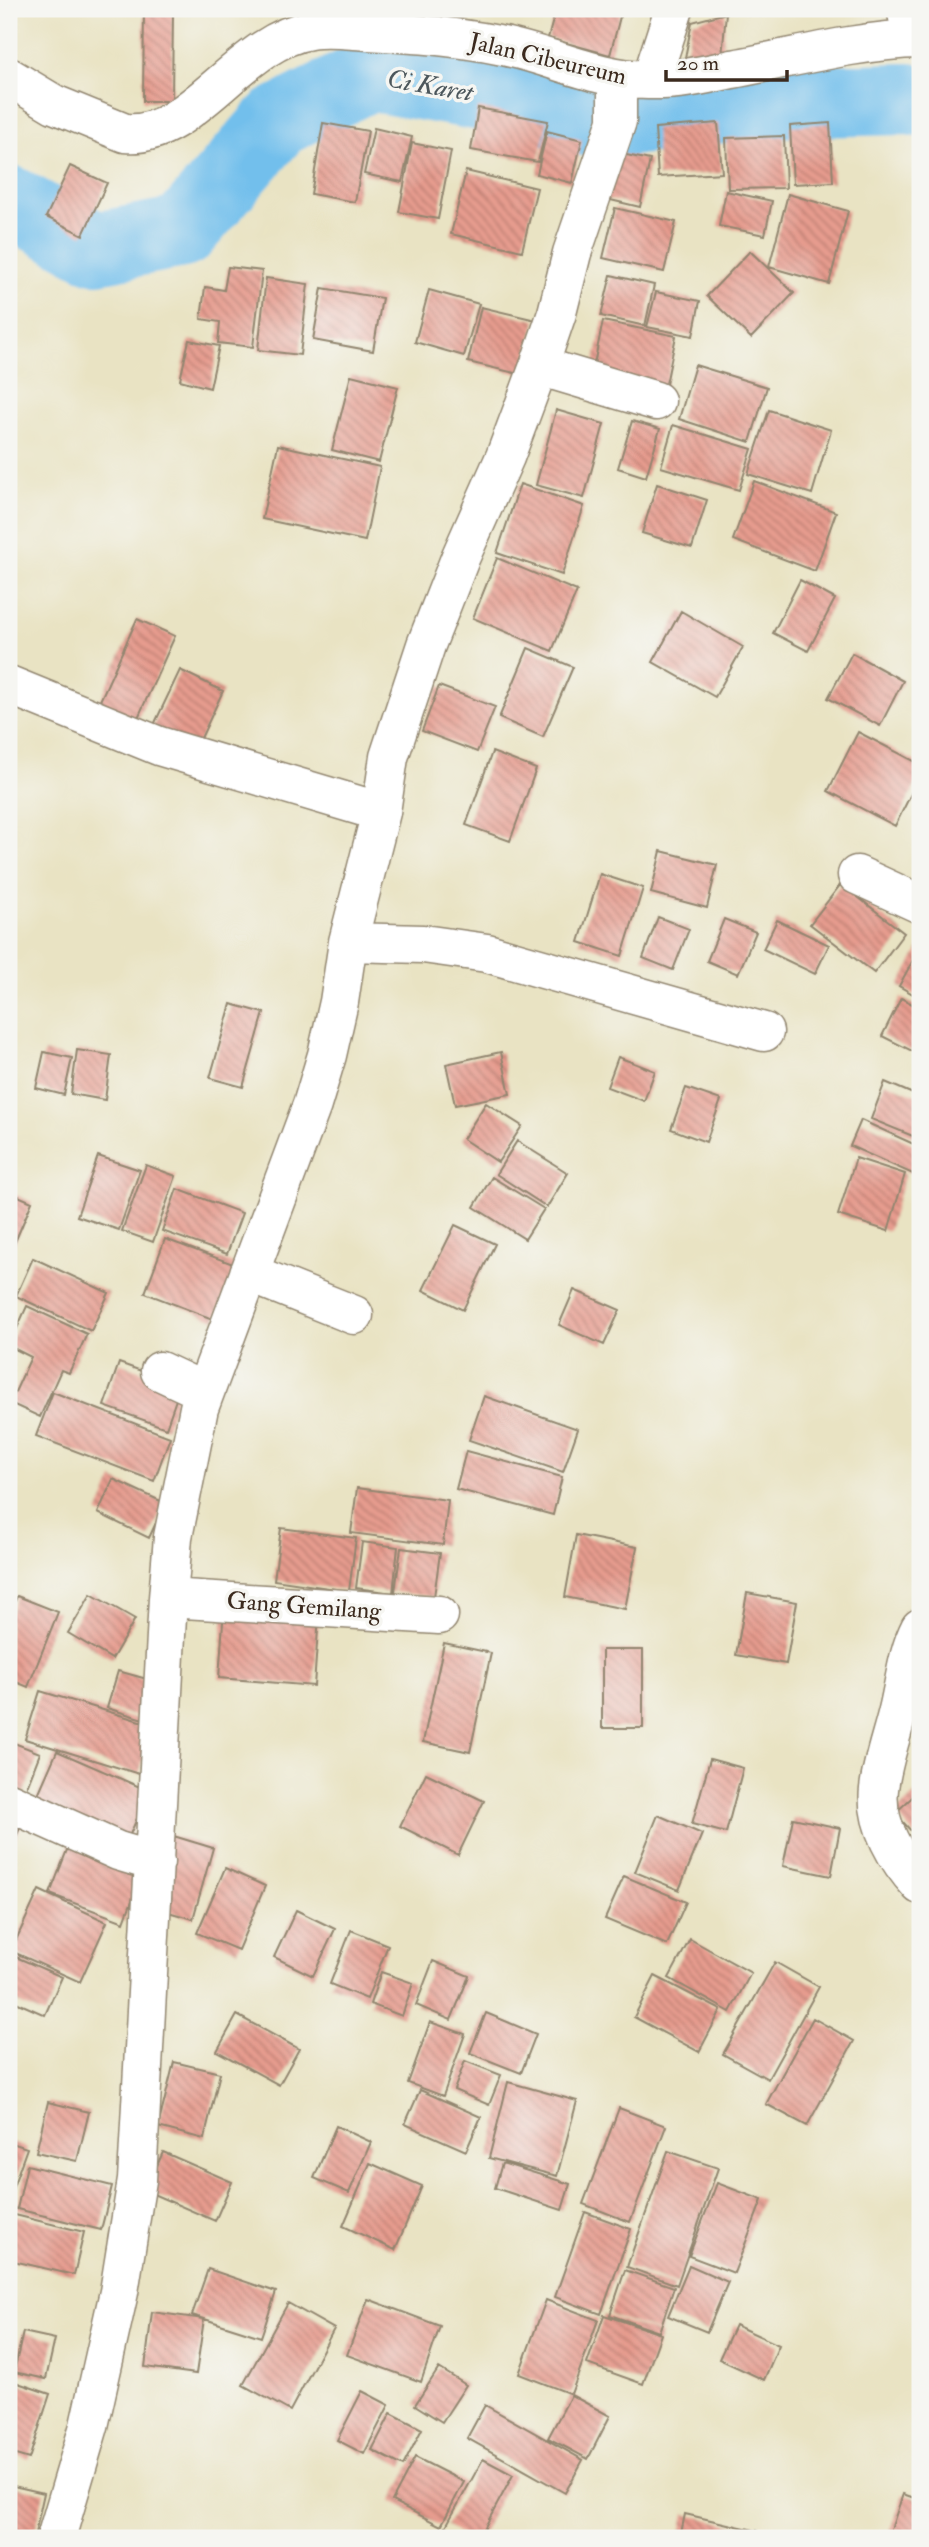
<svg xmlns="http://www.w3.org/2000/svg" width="929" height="2547" viewBox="0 0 929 2547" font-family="'IM FELL Double Pica',serif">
	<defs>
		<pattern id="building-back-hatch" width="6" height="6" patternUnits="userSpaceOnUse" patternTransform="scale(1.75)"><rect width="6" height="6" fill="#e69b8e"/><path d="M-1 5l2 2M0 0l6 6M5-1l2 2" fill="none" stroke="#bc7f73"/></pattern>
	</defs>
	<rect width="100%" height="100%" fill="#f6f6f2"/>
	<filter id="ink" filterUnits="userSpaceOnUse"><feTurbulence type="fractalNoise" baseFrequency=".0143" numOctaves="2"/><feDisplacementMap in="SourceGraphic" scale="14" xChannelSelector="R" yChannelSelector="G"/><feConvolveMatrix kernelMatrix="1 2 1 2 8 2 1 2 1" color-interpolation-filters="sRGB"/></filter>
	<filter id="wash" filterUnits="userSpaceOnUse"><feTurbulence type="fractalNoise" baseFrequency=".00686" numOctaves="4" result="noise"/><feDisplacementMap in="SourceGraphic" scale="28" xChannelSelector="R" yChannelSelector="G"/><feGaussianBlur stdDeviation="1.57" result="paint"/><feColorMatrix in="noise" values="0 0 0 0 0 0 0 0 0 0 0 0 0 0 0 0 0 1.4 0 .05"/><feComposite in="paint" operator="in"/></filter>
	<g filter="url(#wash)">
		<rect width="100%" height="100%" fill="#e9e3c3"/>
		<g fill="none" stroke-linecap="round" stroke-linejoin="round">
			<path stroke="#72bfec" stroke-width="72" d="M9,201L96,248L182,232L277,122L369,75L504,99L602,124L758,102L909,99L920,101"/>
		</g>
		<g id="blocks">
			<path fill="url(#building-back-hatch)" d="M144,9H173L172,101H143Z
				M556,9H622L610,55L548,38Z
				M726,13L722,56L685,58L692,22Z
				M478,108L548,121L538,162L471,150Z
				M323,123L368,131L355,202L311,194Z
				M718,123L722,173L658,177L655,128Z
				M830,123L833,182L793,184L790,126Z
				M374,128L412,137L402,182L364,174Z
				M547,131L582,140L572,183L537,174Z
				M784,136L786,188L728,189L726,138Z
				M412,143L451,151L438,219L399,212Z
				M612,152L650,160L640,207L602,198Z
				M70,166L107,183L83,235L46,217Z
				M466,171L537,188L522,251L451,234Z
				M726,191L772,201L765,235L719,226Z
				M788,194L848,211L829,284L769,267Z
				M615,208L676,222L664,272L603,258Z
				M750,251L794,293L751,338L707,296Z
				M228,267L262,271L253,347L218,343L220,322L201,319L205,287L224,290Z
				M611,275L654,285L645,326L601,316Z
				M266,278L308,284L300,355L258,350Z
				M322,288L382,298L373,351L313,340Z
				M429,290L479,304L464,356L415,342Z
				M656,292L700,301L693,336L647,327Z
				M481,307L536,320L523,375L468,362Z
				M603,321L676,336L665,389L592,374Z
				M189,340L219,346L210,388L180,380Z
				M695,365L767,387L750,442L679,419Z
				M351,375L398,387L379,462L332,450Z
				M556,410L604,424L584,498L536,485Z
				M769,410L831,430L812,494L748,474Z
				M632,421L660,429L646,477L618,468Z
				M673,425L752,449L739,490L661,467Z
				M278,445L380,467L365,541L262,519Z
				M754,481L836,512L815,571L733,540Z
				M520,484L584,506L562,575L497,553Z
				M657,484L707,500L692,548L642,533Z
				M497,558L577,591L552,651L473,618Z
				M800,580L835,599L808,651L773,633Z
				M681,611L743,647L715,697L653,662Z
				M137,619L175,636L137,720L99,703Z
				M528,648L573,667L543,737L499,718Z
				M852,653L903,681L880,726L828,698Z
				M180,670L223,691L196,749L152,729Z
				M439,686L495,707L477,752L422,731Z
				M858,732L920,764V776L895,826L828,791Z
				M492,752L536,769L510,841L466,825Z
				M661,851L717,865L707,908L651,893Z
				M600,874L643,888L622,956L579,942Z
				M841,884L904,933L874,973L810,924Z
				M658,917L689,929L673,970L643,958Z
				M724,919L756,932L738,974L707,961Z
				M777,920L829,945L815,974L763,949Z
				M920,947V998L899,986Z
				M901,998L920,1008V1055L882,1036Z
				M231,1004L264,1013L243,1087L210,1078Z
				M77,1050L111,1055L105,1100L71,1094Z
				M44,1052L72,1058L64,1095L36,1088Z
				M501,1052L510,1094L455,1105L446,1064Z
				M618,1057L655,1071L644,1101L607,1087Z
				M885,1082L920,1097V1139L871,1119Z
				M686,1088L721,1100L706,1142L671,1129Z
				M486,1103L522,1126L498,1162L463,1139Z
				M861,1120L920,1147V1163L915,1175L850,1146Z
				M517,1141L568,1173L547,1207L496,1174Z
				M98,1156L140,1170L119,1230L77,1216Z
				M856,1158L905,1174L888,1231L838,1215Z
				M146,1165L176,1176L153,1242L122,1231Z
				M492,1177L544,1209L525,1239L474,1207Z
				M177,1189L242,1213L227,1254L162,1231Z
				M9,1192L32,1202L9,1256Z
				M455,1225L495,1244L463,1310L423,1290Z
				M165,1239L236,1265L215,1320L145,1293Z
				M33,1258L109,1293L91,1331L16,1296Z
				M574,1290L620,1310L604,1345L559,1325Z
				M27,1306L87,1334L69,1373L61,1370L40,1417L10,1403L31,1357L9,1346Z
				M119,1363L181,1385L166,1428L104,1406Z
				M53,1392L170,1437L154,1481L36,1436Z
				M484,1396L578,1429L563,1472L469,1440Z
				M466,1451L562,1477L553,1515L456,1489Z
				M113,1479L165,1503L149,1538L98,1513Z
				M357,1488L448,1500L443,1545L351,1533Z
				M281,1528L356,1538L349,1591L274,1580Z
				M576,1535L637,1547L625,1609L565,1597Z
				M362,1542L398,1547L393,1593L356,1588Z
				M401,1548L440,1553L434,1597L395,1592Z
				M747,1593L797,1602L786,1664L736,1655Z
				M91,1594L135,1619L112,1659L68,1633Z
				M17,1596L58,1612L28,1687L9,1679V1617Z
				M224,1608L319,1615L314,1686L219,1678Z
				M444,1643L491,1653L470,1752L423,1742Z
				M602,1650H643V1728H602Z
				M118,1671L154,1681L143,1719L107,1708Z
				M40,1691L153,1725L139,1774L25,1739Z
				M9,1741L40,1753L24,1794L9,1788Z
				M57,1751L149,1791L124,1848L32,1808Z
				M710,1759L743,1768L726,1833L692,1824Z
				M426,1773L484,1801L458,1855L400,1826Z
				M920,1790V1841L895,1813Z
				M9,1805L27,1813L9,1852Z
				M658,1815L702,1834L679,1890L635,1872Z
				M793,1818L840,1828L831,1876L783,1866Z
				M167,1834L213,1848L193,1919L161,1910Z
				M72,1837L145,1865L124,1922L50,1894Z
				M225,1868L265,1886L238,1950L197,1933Z
				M624,1876L686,1902L667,1945L605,1919Z
				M39,1890L107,1922L80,1982L11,1951Z
				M296,1910L335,1929L313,1976L274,1957Z
				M351,1930L388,1945L367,1999L330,1984Z
				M690,1939L751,1973L730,2012L669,1978Z
				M9,1954L62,1977L45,2015L9,1999Z
				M433,1961L469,1976L451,2020L416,2005Z
				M775,1962L819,1987L768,2079L723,2054Z
				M381,1972L413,1983L402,2016L370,2004Z
				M655,1976L721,2010L699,2052L634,2017Z
				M486,2013L536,2034L521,2073L470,2053Z
				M237,2015L299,2049L279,2085L217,2051Z
				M813,2018L854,2041L807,2126L766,2104Z
				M430,2022L465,2034L443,2096L408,2083Z
				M465,2061L501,2075L489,2105L454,2090Z
				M174,2062L220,2073L204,2139L158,2127Z
				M508,2082L577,2101L557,2176L489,2158Z
				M420,2090L481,2117L466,2151L405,2124Z
				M48,2102L89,2112L77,2161L36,2152Z
				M619,2108L666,2126L630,2222L583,2204Z
				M336,2126L371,2142L349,2193L314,2178Z
				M9,2142L27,2148L9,2198Z
				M668,2151L718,2168L677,2285L627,2267Z
				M163,2152L232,2182L215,2221L146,2191Z
				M370,2163L422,2186L395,2250L343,2226Z
				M502,2163L570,2184L562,2210L495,2188Z
				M27,2165L112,2186L101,2230L17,2209Z
				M717,2183L762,2200L734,2273L689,2256Z
				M585,2212L631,2229L601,2314L555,2297Z
				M11,2214L84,2232L74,2275L9,2260V2225Z
				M689,2265L728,2282L707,2332L668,2316Z
				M208,2269L276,2292L261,2337L192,2315Z
				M625,2270L674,2287L659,2332L610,2315Z
				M368,2299L440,2326L421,2382L347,2355Z
				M546,2300L598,2320L571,2394L519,2374Z
				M288,2303L334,2329L290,2411L243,2385Z
				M152,2312L204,2319L196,2374L145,2367Z
				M604,2315L661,2334L643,2384L587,2364Z
				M735,2325L779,2345L764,2380L719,2359Z
				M23,2332L55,2339L46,2379L14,2372Z
				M439,2368L466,2385L442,2422L415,2405Z
				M9,2380L50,2394L29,2459L9,2453Z
				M362,2391L389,2405L364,2454L337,2440Z
				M571,2395L610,2416L588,2459L548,2438Z
				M485,2405L583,2460L565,2493L467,2438Z
				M391,2413L422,2429L403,2466L372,2450Z
				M415,2457L464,2482L441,2526L392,2501Z
				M483,2459L513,2475L479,2538H467L446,2526Z
				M9,2485L44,2493L34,2538L9,2534Z
				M903,2494L920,2500V2538H888Z
				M685,2514L758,2531L756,2538H680Z"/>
		</g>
	</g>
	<g filter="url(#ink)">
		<use href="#blocks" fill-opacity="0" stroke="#928670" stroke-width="2"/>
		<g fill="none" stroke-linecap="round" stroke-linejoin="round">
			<defs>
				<path id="minor" d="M906,9L913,39
					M9,77L54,104L125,133C190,140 240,41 310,30C328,27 350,30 368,31C419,34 471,37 520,50C566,62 600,79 648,80C677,81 705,75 732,69C792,58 859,40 920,39
					M651,80L674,9
					M539,366L656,401
					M9,685L159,746L381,812
					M857,875L920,904
					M348,942L423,944L487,953L764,1032
					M249,1273L354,1315
					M160,1371L205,1392
					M168,1598L439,1615
					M920,1628C908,1651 905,1680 899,1706C893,1733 882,1761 879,1789C875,1824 897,1860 920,1885
					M9,1802L118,1851L155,1862
					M56,2538L89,2426L119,2292L137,2180L168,1598L173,1537L199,1408L312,1105L327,1055L339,1002L348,942L381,812L389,757L426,645L461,556L505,457L539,366L557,313L572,253L617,121V78"/>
			</defs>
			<use href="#minor" stroke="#928670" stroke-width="41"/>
			<use href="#minor" stroke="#fff" stroke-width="38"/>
		</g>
	</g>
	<g text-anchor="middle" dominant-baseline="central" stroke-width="7" stroke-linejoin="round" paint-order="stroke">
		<g font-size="24" fill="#3b2a1e" stroke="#f6f6f2">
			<text transform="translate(548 59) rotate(13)">Jalan Cibeureum</text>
			<text transform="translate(304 1606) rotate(4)">Gang Gemilang</text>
		</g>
		<g font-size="26" font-style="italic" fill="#4c575c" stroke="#f6f6f2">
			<text transform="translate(430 86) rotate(10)">Ci Karet</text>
		</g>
	</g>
	<rect width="929" height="2547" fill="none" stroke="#f6f6f2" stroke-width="35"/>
	<path d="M666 70v10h121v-10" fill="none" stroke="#3b2a1e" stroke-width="3.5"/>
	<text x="677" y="70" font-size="21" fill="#3b2a1e" stroke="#f6f6f2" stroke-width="5" paint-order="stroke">20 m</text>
</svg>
